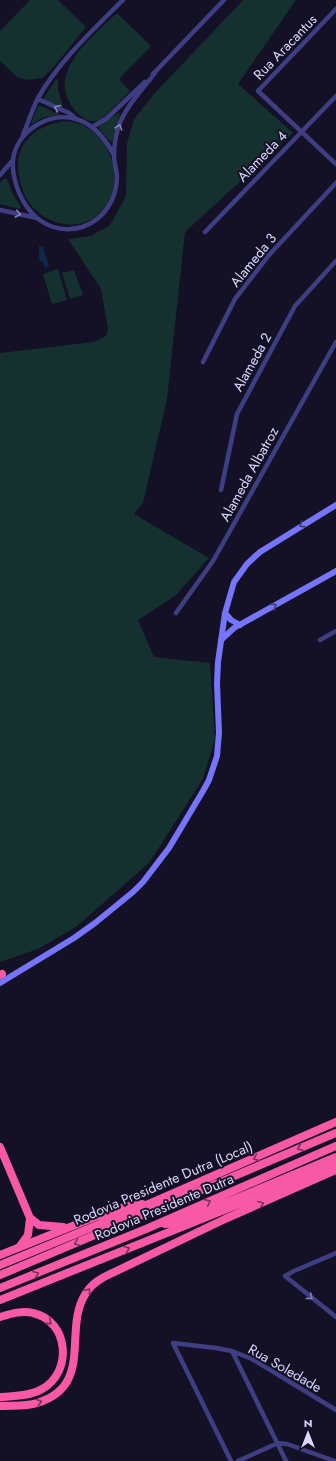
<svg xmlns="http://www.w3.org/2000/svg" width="336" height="1461" viewBox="0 0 336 1461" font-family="Jost,sans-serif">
	<rect width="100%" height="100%" fill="#141126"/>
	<path fill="#14302f" d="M30,0H58L86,27L52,69L42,78L28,80L17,77L0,61V31Z
		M243,0H296L238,84L293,133L185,232L167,399L143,503L134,514L209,558L175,596L138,620L154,657L210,663L215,739L203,779L149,863L76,927L38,949L0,962V353L94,342L106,336L108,329L101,289L68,239L91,236L110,225L126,196L127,143L134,119L153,95Z
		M117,13L151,46L119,79L130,91L102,119C92,124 85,120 77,113C72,108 69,101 66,95C57,63 97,32 117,13Z
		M56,79L58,80V89L63,107L61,109L43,99Z
		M38,106H41L59,114V115L42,118L32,124L31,123Z
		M118,113L120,114L112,142L110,141L99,129V126Z
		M65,121C73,122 80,123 86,127C108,138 118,167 113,190C105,223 71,234 43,216C26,205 19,186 18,167C17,139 41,124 65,121Z
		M5,178L7,179L13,194L21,207L20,209L0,204V183Z
		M58,269L67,300L52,304L43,274Z
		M74,270L83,295L70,299L62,273Z"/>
	<path fill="#11274a" d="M39,246H43L49,267L45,268L43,262H41L39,257Z"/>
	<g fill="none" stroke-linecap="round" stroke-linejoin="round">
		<path stroke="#403e83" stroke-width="4.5" d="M336,9L258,91L336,164
			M153,74L224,0
			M38,99L69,113L75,118
			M92,127L106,119L145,82
			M23,135C28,123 32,110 38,98C59,61 93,30 123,0
			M114,155C106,140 94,124 76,119C48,111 16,132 13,160C12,168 14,177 16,184C20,198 29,213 41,221C53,229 68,231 82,227C104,220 117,199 117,176C116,169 114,162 114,155C114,146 116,136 118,128C125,107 142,90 155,73
			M0,175L13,160
			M0,210L37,218
			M205,232L336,96
			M203,362L235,299L269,255L336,183
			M221,490L237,414L295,306L336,261
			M176,613L213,561L336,342
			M320,640L336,631
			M336,1253L294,1271L285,1276L336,1317
			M173,1343L216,1348L232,1351L252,1359L336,1410
			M173,1343L231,1461
			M232,1351L286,1461
			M238,1461L278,1443L287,1444L335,1461"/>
		<path stroke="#7674f8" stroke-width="6" d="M225,613L231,620L240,625
			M221,640L234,628L336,571
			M0,983L74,938L95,923L133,892L143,882L169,848L203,791L209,780L217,756L219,733L217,683L218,662L225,613L234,582L247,564L260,552L336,505"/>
		<path stroke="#f759a6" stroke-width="8" d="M0,975L2,974
			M0,1147L30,1218L28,1235L20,1246
			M30,1218L39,1225L63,1227
			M165,1224L180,1222L336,1157
			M0,1255L95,1217L127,1206L142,1204
			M0,1265L151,1203L336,1122
			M0,1275L336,1133
			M0,1288L146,1229L336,1146
			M0,1300L336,1165
			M0,1317C10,1314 22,1310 33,1313C69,1321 73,1372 42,1389C30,1396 14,1396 0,1397
			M0,1406C12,1405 25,1407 37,1403C95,1386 62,1329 86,1293C90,1286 97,1281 104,1277L225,1219L336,1170"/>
	</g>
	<defs><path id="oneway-chevron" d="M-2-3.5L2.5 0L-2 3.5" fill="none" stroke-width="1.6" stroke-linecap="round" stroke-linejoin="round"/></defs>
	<g stroke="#8683ba">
		<use href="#oneway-chevron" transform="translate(57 108) rotate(-157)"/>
		<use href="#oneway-chevron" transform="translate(119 127) rotate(-72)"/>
		<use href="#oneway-chevron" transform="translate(18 214) rotate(13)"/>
		<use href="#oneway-chevron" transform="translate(310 1297) rotate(39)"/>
	</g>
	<g stroke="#3b397a">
		<use href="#oneway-chevron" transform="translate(302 525) rotate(148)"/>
		<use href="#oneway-chevron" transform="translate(274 606) rotate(-29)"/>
	</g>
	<g stroke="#7a3160">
		<use href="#oneway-chevron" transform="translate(300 1148) rotate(157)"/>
		<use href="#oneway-chevron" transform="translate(256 1158) rotate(157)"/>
		<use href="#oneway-chevron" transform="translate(208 1202) rotate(-24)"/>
		<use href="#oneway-chevron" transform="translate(261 1204) rotate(-23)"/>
		<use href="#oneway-chevron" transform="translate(77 1243) rotate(157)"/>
		<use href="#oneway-chevron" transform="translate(127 1249) rotate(-22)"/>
		<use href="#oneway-chevron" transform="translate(36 1274) rotate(-22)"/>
		<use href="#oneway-chevron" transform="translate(88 1291) rotate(-53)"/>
		<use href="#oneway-chevron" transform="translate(49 1322) rotate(41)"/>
		<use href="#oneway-chevron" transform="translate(39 1402) rotate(-17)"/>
	</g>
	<g text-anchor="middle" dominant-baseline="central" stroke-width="4" stroke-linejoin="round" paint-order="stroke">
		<g font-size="14" fill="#dcd8fd" stroke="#141126">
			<text transform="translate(285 47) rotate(-46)">Rua Aracantus</text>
			<text transform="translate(262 156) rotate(-46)">Alameda 4</text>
			<text transform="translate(253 260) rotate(-51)">Alameda 3</text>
			<text transform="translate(252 362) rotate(-61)">Alameda 2</text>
			<text transform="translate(249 474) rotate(-61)">Alameda Albatroz</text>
			<text transform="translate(163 1183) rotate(-23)">Rodovia Presidente Dutra (Local)</text>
			<text transform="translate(164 1207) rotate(-23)">Rodovia Presidente Dutra</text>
			<text transform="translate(285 1368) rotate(30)">Rua Soledade</text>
		</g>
	</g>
	<g transform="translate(308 1433)" stroke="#141126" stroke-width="3" paint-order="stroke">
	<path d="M0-3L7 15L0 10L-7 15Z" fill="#dcd8fd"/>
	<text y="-6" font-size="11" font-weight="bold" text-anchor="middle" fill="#dcd8fd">N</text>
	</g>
</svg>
